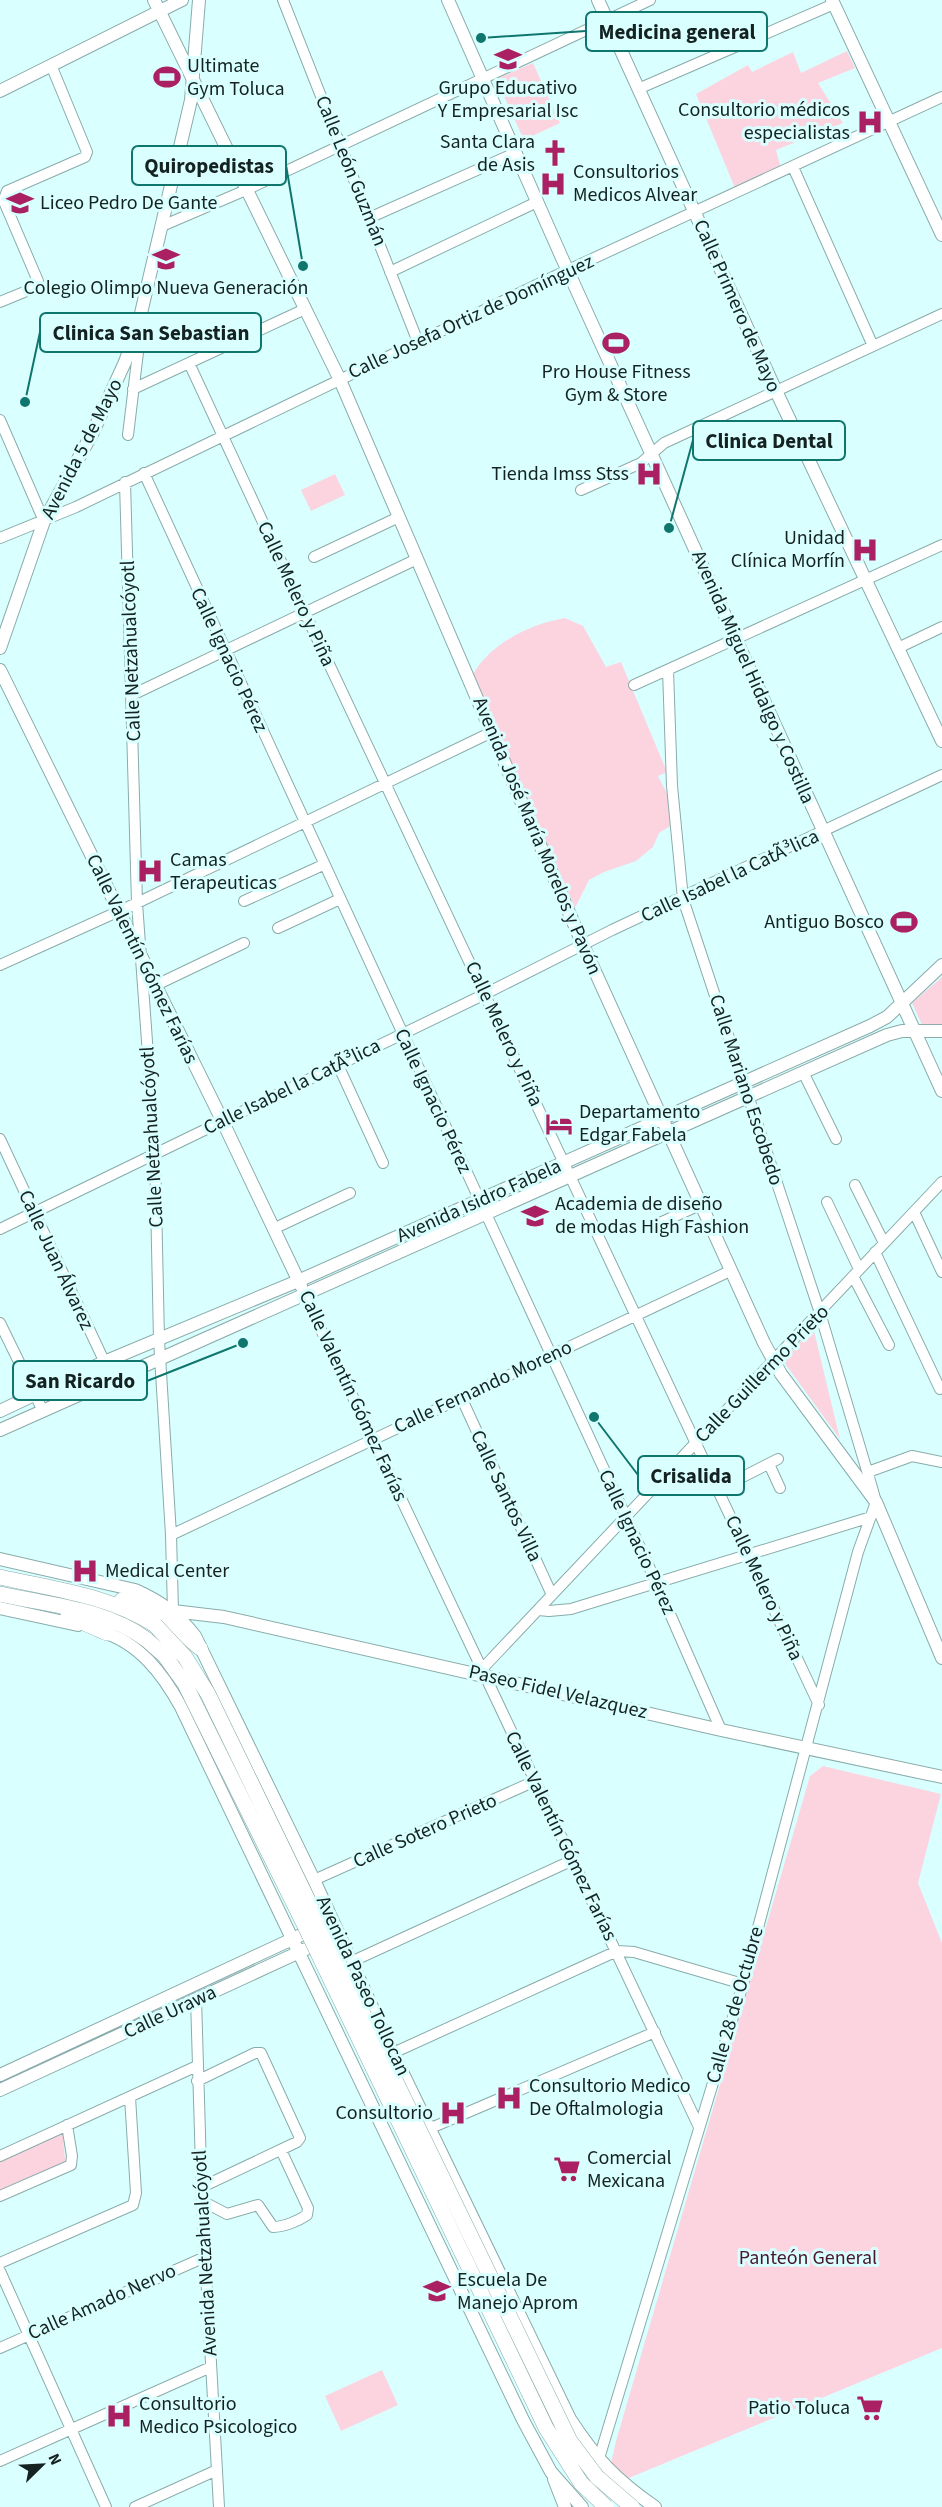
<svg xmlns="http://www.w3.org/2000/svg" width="942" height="2507" viewBox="0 0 942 2507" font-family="'Source Sans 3',sans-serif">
	<rect width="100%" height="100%" fill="#daffff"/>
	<path fill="#fcd4e0" d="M847,51L855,68L818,83L843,123L776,150L782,172L737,193L696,94L748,65L752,72L793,52L801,73Z
		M533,63L560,123L524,140L496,79Z
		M335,474L345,495L311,511L301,490Z
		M565,618L583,626L606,667L621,662L667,772L658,776L670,799L672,825L659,833L653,847L636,861L604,872L589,880L575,908L473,674C491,643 530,624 565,618Z
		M942,977V1026L923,1027L912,1003Z
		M813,1327L840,1439L783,1361Z
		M823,1766L941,1794L918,1883L942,1943V2348L624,2480L610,2468L616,2441L810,1776Z
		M62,2128L66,2169L0,2196V2156Z
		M382,2370L398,2405L341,2431L325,2396Z"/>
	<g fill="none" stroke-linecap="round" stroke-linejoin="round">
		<defs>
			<path id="minor" d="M283,0L418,342
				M638,89L834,4
				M793,167L873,346
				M369,218L515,153
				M162,226L246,190L650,0
				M390,272L537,202
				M0,302L34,288L38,281L5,204L4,199L7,191L85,157L87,152L51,65
				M189,363L305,613L819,1705
				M133,389L305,309
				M0,420L44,521
				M128,435L139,344L138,326
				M144,473L656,1582L721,1730
				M125,482L137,903L155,1152L159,1340L171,1535L173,1611
				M581,490L641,463L664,443L942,314
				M0,538L76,507L551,278L942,97
				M314,557L399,517
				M898,648L942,627
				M634,685L942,545
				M132,695L417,559
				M244,901L323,865
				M278,928L340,899
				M0,965L137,903L492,732
				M154,986L244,943
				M338,1065L383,1163
				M803,1072L836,1139
				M0,1139L113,1380
				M855,1185L884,1243
				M827,1202L859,1269
				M914,1212L942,1272
				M655,1225L700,1205
				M0,1229L485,994L612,930L942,775
				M273,1229L350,1193
				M875,1252L940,1389
				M853,1276L889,1345
				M305,1296L699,2127
				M0,1323L43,1411
				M461,1397L552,1595
				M769,1464L780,1488
				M868,1472L912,1456L942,1462
				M719,1489L778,1459
				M171,1535L730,1271
				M538,1610L549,1611L571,1609L871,1517
				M482,1669L942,1182
				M314,1880L535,1781
				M353,1961L573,1860
				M196,1998L202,2201L219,2507
				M393,2053L617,1951L634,1952L743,1984
				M197,2081L255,2053H261L300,2138L297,2142L202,2187
				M431,2128L655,2032
				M0,2156L197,2066
				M0,2196L71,2165L72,2156L67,2125
				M202,2201L227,2214L258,2205L273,2227C284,2227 298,2221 307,2215L308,2208L281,2150
				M0,2263L133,2205L136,2193L130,2097
				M0,2271L106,2507
				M0,2348L205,2257
				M0,2461L211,2367
				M597,2465L743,1984L858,1552L876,1502L873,1491L820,1313L683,899L672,786L668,670
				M135,2507L217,2470"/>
			<path id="major" d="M154,0L340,380L583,945L764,1343L781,1374L876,1502L942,1658
				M448,0L562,258L942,1091
				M598,0L776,391L942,741
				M832,0L942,235
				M0,91L182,0
				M0,648L44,521L93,432L125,362L138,326L191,100L199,0
				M0,670L222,1120L301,1286
				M0,1411L104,1362L298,1281L870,1026L887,1017L942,965
				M0,1430L887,1035L902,1031H942
				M0,1559L135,1590C160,1601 178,1614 195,1636L314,1880L393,2053L570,2419C596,2459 616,2480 655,2507
				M0,1608L78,1625
				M173,1611L224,1617L721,1730L942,1777
				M100,1631C139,1642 163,1674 181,1707L523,2420L551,2472L582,2507
				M0,2075L301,1935
				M0,2090L306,1949
				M554,2479L565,2507"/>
			<path id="highway" d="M0,1577C52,1589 109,1595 155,1625
				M0,1594C49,1605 106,1609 147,1640
				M122,1600C153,1603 177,1629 200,1648
				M68,1616L107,1633"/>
		</defs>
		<use href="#minor" stroke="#89acab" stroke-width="12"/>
		<use href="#major" stroke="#89acab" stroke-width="14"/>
		<use href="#highway" stroke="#89acab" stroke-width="16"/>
		<use href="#minor" stroke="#fff" stroke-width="10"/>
		<use href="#major" stroke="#fff" stroke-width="12"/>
		<use href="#highway" stroke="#fff" stroke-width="15"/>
		<defs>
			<path id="highway-bridge" d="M155,1625L185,1657L208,1694L570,2441L597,2477L632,2507
				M147,1640L165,1656L185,1684L304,1924L546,2428L581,2483L606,2507"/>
		</defs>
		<use href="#highway-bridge" stroke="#89acab" stroke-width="16" stroke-linecap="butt"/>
		<use href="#highway-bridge" stroke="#fff" stroke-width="15"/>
	</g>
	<defs>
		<symbol id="university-bare" viewBox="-9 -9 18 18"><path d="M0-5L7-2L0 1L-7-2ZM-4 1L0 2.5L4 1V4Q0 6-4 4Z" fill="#aa2062" stroke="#daffff" stroke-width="2.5" paint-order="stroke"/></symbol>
		<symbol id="stadium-bare" viewBox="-9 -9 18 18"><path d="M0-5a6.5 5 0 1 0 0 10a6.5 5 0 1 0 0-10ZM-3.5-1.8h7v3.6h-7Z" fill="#aa2062" stroke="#daffff" stroke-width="2.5" paint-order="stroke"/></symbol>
		<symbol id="hospital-bare" viewBox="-9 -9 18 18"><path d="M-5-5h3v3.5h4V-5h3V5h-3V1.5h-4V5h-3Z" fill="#aa2062" stroke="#daffff" stroke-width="2.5" paint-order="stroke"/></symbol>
		<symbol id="church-bare" viewBox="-9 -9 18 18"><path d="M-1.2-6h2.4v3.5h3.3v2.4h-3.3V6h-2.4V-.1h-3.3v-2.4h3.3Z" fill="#aa2062" stroke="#daffff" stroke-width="2.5" paint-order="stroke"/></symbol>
		<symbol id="school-bare" viewBox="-9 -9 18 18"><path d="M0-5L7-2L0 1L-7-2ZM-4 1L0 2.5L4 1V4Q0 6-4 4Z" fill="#aa2062" stroke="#daffff" stroke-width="2.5" paint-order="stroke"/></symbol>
		<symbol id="hotel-bare" viewBox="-9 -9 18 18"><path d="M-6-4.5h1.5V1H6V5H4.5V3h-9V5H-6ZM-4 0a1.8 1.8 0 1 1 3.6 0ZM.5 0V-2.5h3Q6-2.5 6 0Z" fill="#aa2062" stroke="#daffff" stroke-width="2.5" paint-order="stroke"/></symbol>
		<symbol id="supermarket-bare" viewBox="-9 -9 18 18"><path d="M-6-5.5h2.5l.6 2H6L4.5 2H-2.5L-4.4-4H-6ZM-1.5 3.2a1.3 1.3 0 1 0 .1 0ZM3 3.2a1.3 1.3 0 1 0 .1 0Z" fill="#aa2062" stroke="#daffff" stroke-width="2.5" paint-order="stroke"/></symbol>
	</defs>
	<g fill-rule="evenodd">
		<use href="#university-bare" x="489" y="40" width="38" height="38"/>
		<use href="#stadium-bare" x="148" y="58" width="38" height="38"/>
		<use href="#hospital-bare" x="851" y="103" width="38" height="38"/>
		<use href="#church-bare" x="536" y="134" width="38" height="38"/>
		<use href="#hospital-bare" x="534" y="165" width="38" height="38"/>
		<use href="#school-bare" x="1" y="184" width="38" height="38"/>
		<use href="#school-bare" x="147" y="240" width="38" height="38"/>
		<use href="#stadium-bare" x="597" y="324" width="38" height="38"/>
		<use href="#hospital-bare" x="630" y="455" width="38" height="38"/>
		<use href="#hospital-bare" x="846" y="531" width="38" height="38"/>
		<use href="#hospital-bare" x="131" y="852" width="38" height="38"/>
		<use href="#stadium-bare" x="885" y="903" width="38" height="38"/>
		<use href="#hotel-bare" x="540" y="1105" width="38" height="38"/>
		<use href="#university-bare" x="516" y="1197" width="38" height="38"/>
		<use href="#hospital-bare" x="66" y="1552" width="38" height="38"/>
		<use href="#hospital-bare" x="490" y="2079" width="38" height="38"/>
		<use href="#hospital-bare" x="434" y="2094" width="38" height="38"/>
		<use href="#supermarket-bare" x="548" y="2150" width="38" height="38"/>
		<use href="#school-bare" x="418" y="2272" width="38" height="38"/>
		<use href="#supermarket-bare" x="851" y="2389" width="38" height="38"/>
		<use href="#hospital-bare" x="100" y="2397" width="38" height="38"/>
	</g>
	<g text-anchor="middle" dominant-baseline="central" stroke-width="6" stroke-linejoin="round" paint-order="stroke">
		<g font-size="20" fill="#142222" stroke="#daffff" text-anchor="start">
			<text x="187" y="66">Ultimate<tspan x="187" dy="23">Gym Toluca</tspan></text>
			<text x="508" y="88" text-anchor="middle">Grupo Educativo<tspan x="508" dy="23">Y Empresarial Isc</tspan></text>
			<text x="850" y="110" text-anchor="end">Consultorio médicos<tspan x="850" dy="23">especialistas</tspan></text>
			<text x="535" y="142" text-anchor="end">Santa Clara<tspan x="535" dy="23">de Asis</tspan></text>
			<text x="573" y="172">Consultorios<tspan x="573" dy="23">Medicos Alvear</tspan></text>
			<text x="40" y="203">Liceo Pedro De Gante</text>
			<text x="166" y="288" text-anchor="middle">Colegio Olimpo Nueva Generación</text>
			<text x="616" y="372" text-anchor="middle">Pro House Fitness<tspan x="616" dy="23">Gym &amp; Store</tspan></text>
			<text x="629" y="474" text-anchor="end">Tienda Imss Stss</text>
			<text x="845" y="538" text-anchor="end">Unidad<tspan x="845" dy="23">Clínica Morfín</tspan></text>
			<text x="170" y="860">Camas<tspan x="170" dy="23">Terapeuticas</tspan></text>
			<text x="884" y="922" text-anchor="end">Antiguo Bosco</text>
			<text x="579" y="1112">Departamento<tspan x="579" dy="23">Edgar Fabela</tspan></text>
			<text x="555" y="1204">Academia de diseño<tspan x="555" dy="23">de modas High Fashion</tspan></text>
			<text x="105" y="1571">Medical Center</text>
			<text x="529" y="2086">Consultorio Medico<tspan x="529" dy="23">De Oftalmologia</tspan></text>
			<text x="433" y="2113" text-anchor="end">Consultorio</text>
			<text x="587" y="2158">Comercial<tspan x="587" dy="23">Mexicana</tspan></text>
			<text x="457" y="2280">Escuela De<tspan x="457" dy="23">Manejo Aprom</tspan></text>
			<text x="139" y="2404">Consultorio<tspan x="139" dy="23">Medico Psicologico</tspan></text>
			<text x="850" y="2408" text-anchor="end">Patio Toluca</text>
		</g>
		<g font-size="20" fill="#142222" stroke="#daffff">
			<text transform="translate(351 171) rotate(68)">Calle León Guzmán</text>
			<text transform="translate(737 306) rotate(66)">Calle Primero de Mayo</text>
			<text transform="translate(471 317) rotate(-25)">Calle Josefa Ortiz de Domínguez</text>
			<text transform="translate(82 449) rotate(-63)">Avenida 5 de Mayo</text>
			<text transform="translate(296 594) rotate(65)">Calle Melero y Piña</text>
			<text transform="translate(131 651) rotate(-92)">Calle Netzahualcóyotl</text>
			<text transform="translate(229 660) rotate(65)">Calle Ignacio Pérez</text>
			<text transform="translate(753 677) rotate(66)">Avenida Miguel Hidalgo y Costilla</text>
			<text transform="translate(537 836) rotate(67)">Avenida José María Morelos y Pavón</text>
			<text transform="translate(730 876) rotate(-25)">Calle Isabel la CatÃ³lica</text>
			<text transform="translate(142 959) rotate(64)">Calle Valentín Gómez Farías</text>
			<text transform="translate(504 1034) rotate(65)">Calle Melero y Piña</text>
			<text transform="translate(292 1087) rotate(-26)">Calle Isabel la CatÃ³lica</text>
			<text transform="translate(746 1090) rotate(72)">Calle Mariano Escobedo</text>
			<text transform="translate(433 1101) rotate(65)">Calle Ignacio Pérez</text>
			<text transform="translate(152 1137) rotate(-93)">Calle Netzahualcóyotl</text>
			<text transform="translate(479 1201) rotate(-24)">Avenida Isidro Fabela</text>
			<text transform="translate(56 1260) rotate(65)">Calle Juan Álvarez</text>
			<text transform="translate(762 1374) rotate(-46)">Calle Guillermo Prieto</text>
			<text transform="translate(483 1387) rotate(-25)">Calle Fernando Moreno</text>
			<text transform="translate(353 1396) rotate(65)">Calle Valentín Gómez Farías</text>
			<text transform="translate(506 1496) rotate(65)">Calle Santos Villa</text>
			<text transform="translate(637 1542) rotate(65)">Calle Ignacio Pérez</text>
			<text transform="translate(764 1588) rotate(65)">Calle Melero y Piña</text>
			<text transform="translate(558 1692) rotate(13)">Paseo Fidel Velazquez</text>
			<text transform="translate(425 1831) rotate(-24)">Calle Sotero Prieto</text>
			<text transform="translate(561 1836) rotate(64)">Calle Valentín Gómez Farías</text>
			<text transform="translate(363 1986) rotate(65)">Avenida Paseo Tollocan</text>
			<text transform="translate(735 2005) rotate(-74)">Calle 28 de Octubre</text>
			<text transform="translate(170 2012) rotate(-25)">Calle Urawa</text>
			<text transform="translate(205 2253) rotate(-93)">Avenida Netzahualcóyotl</text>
			<text transform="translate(102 2302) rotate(-24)">Calle Amado Nervo</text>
		</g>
		<g font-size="20" fill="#49152b" stroke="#daffff">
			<text x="808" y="2258">Panteón General</text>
		</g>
	</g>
	<path fill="none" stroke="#0f766e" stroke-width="2" d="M481 38L586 31M303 266L286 165M25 402L40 332M669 528L693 440M243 1343L147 1381M594 1417L638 1475"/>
	<g fill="#0f766e" stroke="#daffff" stroke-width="2">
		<circle cx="481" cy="38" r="6"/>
		<circle cx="303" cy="266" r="6"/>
		<circle cx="25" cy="402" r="6"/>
		<circle cx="669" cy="528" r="6"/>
		<circle cx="243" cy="1343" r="6"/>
		<circle cx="594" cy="1417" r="6"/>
	</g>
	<g fill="#daffff" stroke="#0f766e" stroke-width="2">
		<rect x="586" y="12" width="181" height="39" rx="6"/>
		<rect x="132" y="146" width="154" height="39" rx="6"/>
		<rect x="40" y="313" width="221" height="39" rx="6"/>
		<rect x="693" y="421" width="152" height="39" rx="6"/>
		<rect x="13" y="1361" width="134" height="39" rx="6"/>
		<rect x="638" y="1456" width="106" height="39" rx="6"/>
	</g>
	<g font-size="21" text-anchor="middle" font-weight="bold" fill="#142222">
		<text x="677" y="39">Medicina general</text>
		<text x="209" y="173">Quiropedistas</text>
		<text x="151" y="340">Clinica San Sebastian</text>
		<text x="769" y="448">Clinica Dental</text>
		<text x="80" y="1388">San Ricardo</text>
		<text x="691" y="1483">Crisalida</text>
	</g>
	<g transform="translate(42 2465) rotate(66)" stroke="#daffff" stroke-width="4.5" paint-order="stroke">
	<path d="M0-4.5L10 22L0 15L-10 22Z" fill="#142222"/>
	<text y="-9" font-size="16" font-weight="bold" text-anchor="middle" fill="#142222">N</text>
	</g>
</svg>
